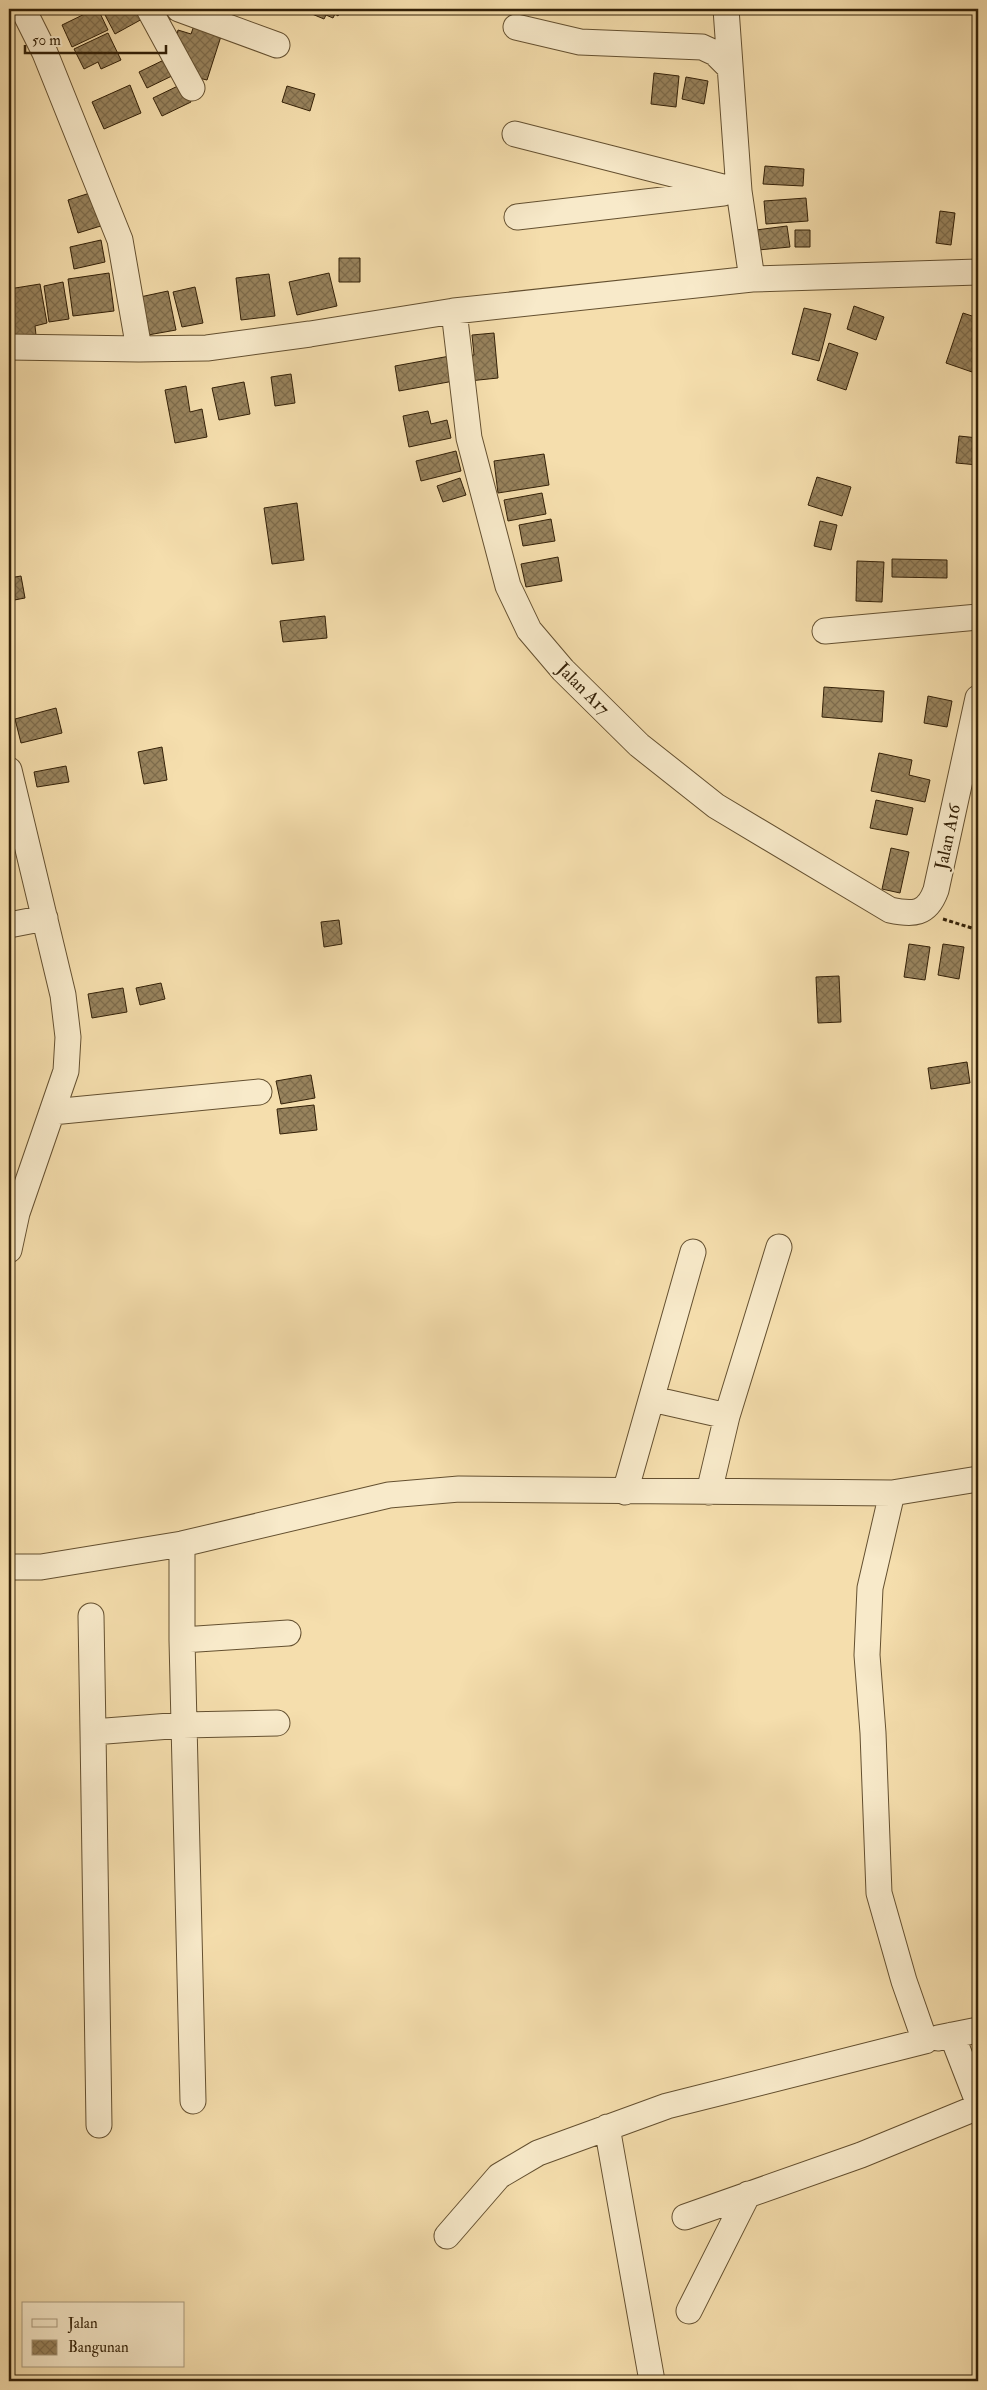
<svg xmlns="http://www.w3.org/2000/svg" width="987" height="2390" viewBox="0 0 987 2390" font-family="'IM FELL Double Pica',serif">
	<defs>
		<pattern id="building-cross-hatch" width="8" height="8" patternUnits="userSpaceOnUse" patternTransform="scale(1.25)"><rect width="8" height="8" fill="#98835d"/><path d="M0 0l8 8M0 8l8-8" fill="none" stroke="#7d6b4b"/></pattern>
	</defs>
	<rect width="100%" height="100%" fill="#f5dead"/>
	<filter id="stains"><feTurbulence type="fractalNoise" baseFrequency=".004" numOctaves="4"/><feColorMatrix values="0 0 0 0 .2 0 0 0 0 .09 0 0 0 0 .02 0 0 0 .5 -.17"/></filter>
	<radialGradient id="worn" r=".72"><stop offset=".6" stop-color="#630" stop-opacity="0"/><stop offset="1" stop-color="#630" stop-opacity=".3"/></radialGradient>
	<path fill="url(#building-cross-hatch)" stroke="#332007" d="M95,9H98L108,30L72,47L62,25Z
		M112,9H139L144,18L115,34L104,13Z
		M314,9H341L338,16L335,14L333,18L326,15L324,19L312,14Z
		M196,20L223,30L207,80L195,77L175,43L178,30L191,34Z
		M108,33L121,60L101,69L98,62L84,69L74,49Z
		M168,58L176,74L147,88L139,72Z
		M654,73L679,76L676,107L651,104Z
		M686,77L708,81L704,104L682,99Z
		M182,84L191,102L162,116L153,98Z
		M130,85L141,113L104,129L92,102Z
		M287,86L315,94L310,111L282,102Z
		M765,166L804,169L803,186L763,184Z
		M93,192L104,225L78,233L68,200Z
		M806,198L808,221L766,224L764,201Z
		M940,211L955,213L951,245L936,243Z
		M787,226L790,247L758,250L756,230Z
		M795,230H810V247H795Z
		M101,240L105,262L74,269L70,247Z
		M339,258H360V282H339Z
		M109,273L114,311L73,316L68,279Z
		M329,273L337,306L297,315L289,282Z
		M269,274L275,316L241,320L236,278Z
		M63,282L69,319L49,322L44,286Z
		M40,284L47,323L35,326L36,335L14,338L13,329H9V289Z
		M195,287L203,323L182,327L173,292Z
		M168,291L176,330L148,335L140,297Z
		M854,306L884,317L876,340L847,329Z
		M804,308L831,314L819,361L792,354Z
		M963,313L978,318V351L972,372L946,363Z
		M494,333L498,378L469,381L467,356L474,355L472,335Z
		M829,343L858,353L846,390L817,380Z
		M450,356L454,381L399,391L395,366Z
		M291,374L295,403L275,406L271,377Z
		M244,382L250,414L219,420L212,388Z
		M186,386L190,412L202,409L207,437L175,443L165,390Z
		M428,411L431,424L447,420L451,438L409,447L403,416Z
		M959,436L978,438V465L956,463Z
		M456,451L461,471L421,481L416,461Z
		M544,454L549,485L498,493L494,461Z
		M817,477L851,487L842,516L808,505Z
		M460,478L466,495L443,502L437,486Z
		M542,493L546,514L508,521L504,500Z
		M297,503L304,560L272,564L264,508Z
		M551,519L555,541L523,546L519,525Z
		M820,521L837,525L831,550L814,546Z
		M558,557L562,581L526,587L521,564Z
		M892,559L947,560V578L892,577Z
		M857,561L884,562L882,602L856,601Z
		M21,576L25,598L9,601V578Z
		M325,616L327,638L283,642L280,621Z
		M824,687L884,691L882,722L822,717Z
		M928,696L952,701L947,727L924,723Z
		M56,708L62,733L21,743L15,719Z
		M162,747L167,780L144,784L138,752Z
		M879,753L912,760L909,775L930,780L925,802L871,791Z
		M66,766L69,782L37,787L34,772Z
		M876,800L913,808L907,835L870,828Z
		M891,848L909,852L900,893L882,889Z
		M339,920L342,944L324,947L321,922Z
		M909,944L930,947L925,980L904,977Z
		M943,944L964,947L959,979L938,975Z
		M839,976L841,1022L818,1023L816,977Z
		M161,983L165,999L140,1005L136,988Z
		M123,988L127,1012L92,1018L88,994Z
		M967,1062L970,1083L931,1089L928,1068Z
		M311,1075L315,1098L281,1104L276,1081Z
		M314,1105L317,1130L280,1134L277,1109Z"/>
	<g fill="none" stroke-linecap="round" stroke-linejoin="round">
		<defs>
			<path id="minor" d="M23,9L45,53L120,240L139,349
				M149,9L192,88
				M179,9L277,45
				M726,9L739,191L752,279
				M516,27L580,42L702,47L715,53L729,67
				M515,134L739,191
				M517,217L723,193
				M454,311L469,438L508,586L529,630L563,670L639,745L716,806L890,910C913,915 927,915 936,890L978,698
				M9,347L139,349L207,348L310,334L454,311L752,279L978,272
				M825,631L978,617
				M9,770L63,995L68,1037L66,1071L17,1213L9,1250
				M9,925L45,918
				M52,1112L259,1092
				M652,1399L727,1416
				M625,1492L693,1252
				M709,1492L727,1416L779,1247
				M182,1544V1640L193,2101
				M9,1567H41L182,1544L389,1495L459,1489L892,1493L978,1479
				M91,1616L93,1732
				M182,1640L288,1633
				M952,2035L978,2102
				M938,2038L978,2030
				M99,2125L93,1732L183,1725L277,1723
				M607,2127L652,2381
				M685,2217L861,2155L978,2107
				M447,2236L499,2176L538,2153L667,2106L925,2041L904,1981L879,1893L873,1733L867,1655L870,1588L892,1493
				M689,2311L748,2194"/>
		</defs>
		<use href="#minor" stroke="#645030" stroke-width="27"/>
		<path stroke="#332007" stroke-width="3" stroke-dasharray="4 2.5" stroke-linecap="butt" d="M943,919L978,930"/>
		<use href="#minor" stroke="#f8eaca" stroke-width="25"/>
	</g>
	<g text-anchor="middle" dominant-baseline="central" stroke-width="4.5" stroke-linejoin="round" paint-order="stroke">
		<g font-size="18" fill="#332007" stroke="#f8eaca">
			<text transform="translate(583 689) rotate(45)">Jalan A17</text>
			<text transform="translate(948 837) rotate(-78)">Jalan A16</text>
		</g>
	</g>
	<rect width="987" height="2390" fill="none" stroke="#f5dead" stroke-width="30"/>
	<rect x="10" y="10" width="967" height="2370" fill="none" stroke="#332007" stroke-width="2.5"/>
	<rect x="15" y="15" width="957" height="2360" fill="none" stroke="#332007"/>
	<rect x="22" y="2302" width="162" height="65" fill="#f8eaca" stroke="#a9997c"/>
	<rect x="32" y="2319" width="25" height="8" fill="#f8eaca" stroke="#a9997c"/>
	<text x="68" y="2328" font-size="15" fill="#332007">Jalan</text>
	<rect x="32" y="2340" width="25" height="15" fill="url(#building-cross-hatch)" stroke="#a9997c"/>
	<text x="68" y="2352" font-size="15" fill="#332007">Bangunan</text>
	<path d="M25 45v8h141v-8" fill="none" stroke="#332007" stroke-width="2.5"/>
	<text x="32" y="45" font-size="15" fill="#332007" stroke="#f8eaca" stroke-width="4" paint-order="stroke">50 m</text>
	<rect width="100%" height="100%" filter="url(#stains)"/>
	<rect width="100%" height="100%" fill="url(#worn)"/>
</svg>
